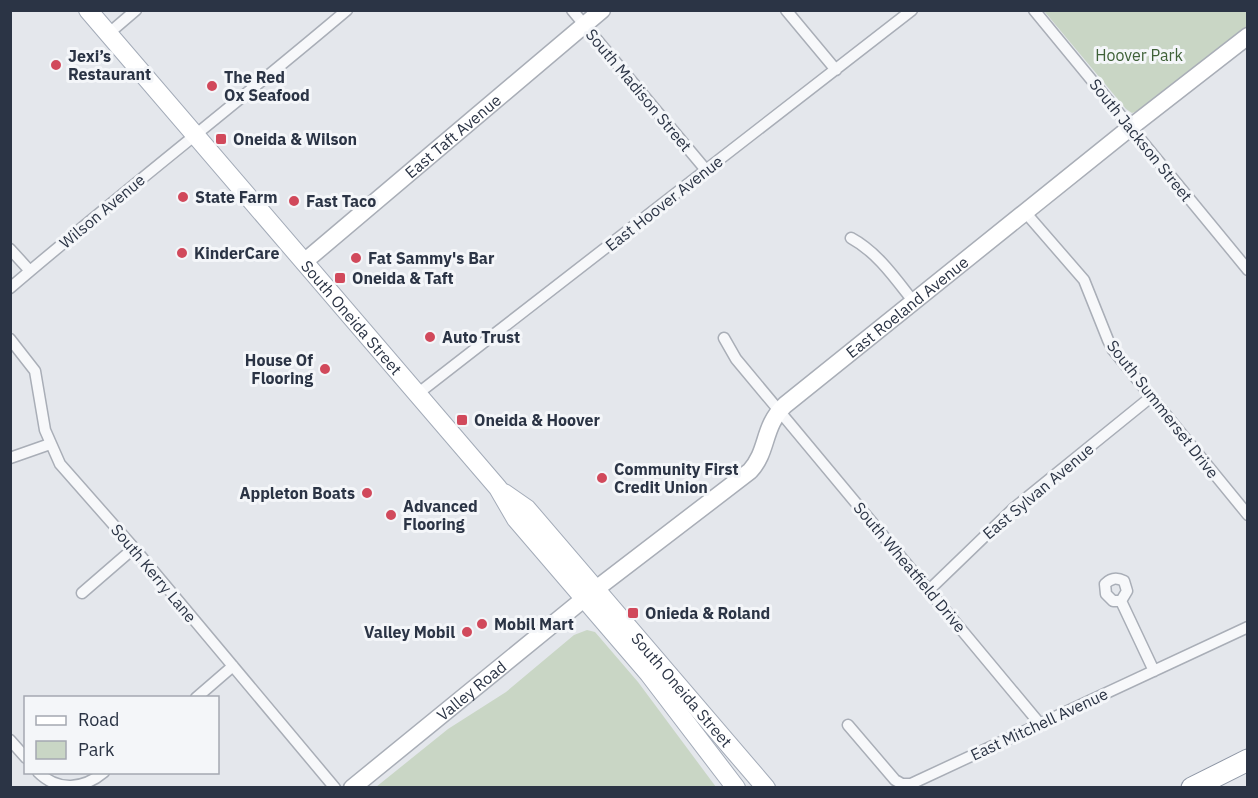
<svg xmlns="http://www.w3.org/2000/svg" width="1258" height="798" viewBox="0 0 1258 798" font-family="'IBM Plex Sans',sans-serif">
	<rect width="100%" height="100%" fill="#e4e7ec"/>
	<path fill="#c9d6c5" d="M1044,11H1247V26L1140,110L1132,113L1126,109Z
		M587,630L595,632L638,682L716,787H376L448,729L506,692L574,635Z"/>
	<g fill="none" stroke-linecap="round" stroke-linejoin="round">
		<defs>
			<path id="street" d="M572,10L706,170
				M786,10L836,70
				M1034,10L1248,270
				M108,34L136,10
				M1025,212L1084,280L1108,340L1113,350L1248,515
				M851,238C877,252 895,278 913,301
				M10,249L30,271
				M10,288C121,193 236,104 347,10
				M724,338L736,359L1040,724
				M10,339L35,371L45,430L60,464L134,548L335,788
				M416,395L912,10
				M10,458L50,444
				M929,590L1014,508L1151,397
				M82,593L134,548
				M1121,601H1113L1106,594L1105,584C1111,578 1116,577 1124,581L1127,591L1121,601L1154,671
				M196,698L233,666
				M848,725L895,780L902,784H911L1248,627
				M10,740L26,758
				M38,772C58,792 84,789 104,772"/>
			<g id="secondary">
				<path id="s1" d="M304,262L602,10"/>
				<path id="s2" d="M352,788L596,589L750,471C769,450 762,427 785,405L1131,127L1248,36"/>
			</g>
			<g id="primary">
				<path id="s3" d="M88,10L498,488L516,519L649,674L736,788"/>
				<path id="s4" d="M504,493L527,509L766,788"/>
			</g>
			<path id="highway" d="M1192,788L1248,760"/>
		</defs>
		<use href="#street" stroke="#a9aeb7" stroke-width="13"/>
		<use href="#secondary" stroke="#a9aeb7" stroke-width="19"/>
		<use href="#primary" stroke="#a3abb8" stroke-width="20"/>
		<use href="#highway" stroke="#8b94a3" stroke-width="23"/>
		<use href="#street" stroke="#f7f8fa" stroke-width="10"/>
		<use href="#secondary" stroke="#fff" stroke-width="16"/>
		<use href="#primary" stroke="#fff" stroke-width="18"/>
		<use href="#highway" stroke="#fff" stroke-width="21"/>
	</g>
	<g fill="#d1495b" stroke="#f4f6f9" stroke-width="2">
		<circle cx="56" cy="65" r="6"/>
		<circle cx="212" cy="86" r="6"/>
		<rect x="215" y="133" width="12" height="12" rx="3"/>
		<circle cx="183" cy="197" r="6"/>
		<circle cx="294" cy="201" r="6"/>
		<circle cx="182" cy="253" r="6"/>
		<circle cx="356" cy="258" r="6"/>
		<rect x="334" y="272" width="12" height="12" rx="3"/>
		<circle cx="430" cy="337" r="6"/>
		<circle cx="325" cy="369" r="6"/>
		<rect x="456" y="414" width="12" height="12" rx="3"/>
		<circle cx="602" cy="478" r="6"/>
		<circle cx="367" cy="493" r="6"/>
		<circle cx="391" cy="515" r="6"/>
		<rect x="627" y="607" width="12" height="12" rx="3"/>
		<circle cx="482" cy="624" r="6"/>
		<circle cx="467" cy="632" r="6"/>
	</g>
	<g text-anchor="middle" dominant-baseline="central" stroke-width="6" stroke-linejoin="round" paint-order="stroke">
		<g font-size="16" fill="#3f6138" stroke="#f4f6f9">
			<text x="1139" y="55">Hoover Park</text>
		</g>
		<g font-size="16" font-weight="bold" fill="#2b3445" stroke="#f4f6f9" text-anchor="start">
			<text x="68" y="56">Jexi’s<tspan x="68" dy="18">Restaurant</tspan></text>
			<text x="224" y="77">The Red<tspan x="224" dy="18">Ox Seafood</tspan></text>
			<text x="233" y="139">Oneida &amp; Wilson</text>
			<text x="195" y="197">State Farm</text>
			<text x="306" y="201">Fast Taco</text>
			<text x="194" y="253">KinderCare</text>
			<text x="368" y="258">Fat Sammy's Bar</text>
			<text x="352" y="278">Oneida &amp; Taft</text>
			<text x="442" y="337">Auto Trust</text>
			<text x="313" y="360" text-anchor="end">House Of<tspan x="313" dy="18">Flooring</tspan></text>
			<text x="474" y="420">Oneida &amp; Hoover</text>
			<text x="614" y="469">Community First<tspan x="614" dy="18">Credit Union</tspan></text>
			<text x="355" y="493" text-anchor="end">Appleton Boats</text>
			<text x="403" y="506">Advanced<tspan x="403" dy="18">Flooring</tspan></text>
			<text x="645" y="613">Onieda &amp; Roland</text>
			<text x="494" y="624">Mobil Mart</text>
			<text x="455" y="632" text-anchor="end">Valley Mobil</text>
		</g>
		<g font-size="16" fill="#2b3445" stroke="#f4f6f9">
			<text transform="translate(639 90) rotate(50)">South Madison Street</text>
			<text stroke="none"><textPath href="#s1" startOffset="195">East Taft Avenue</textPath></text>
			<text transform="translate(1141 140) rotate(51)">South Jackson Street</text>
			<text transform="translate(664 203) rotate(-38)">East Hoover Avenue</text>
			<text transform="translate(102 211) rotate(-40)">Wilson Avenue</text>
			<text stroke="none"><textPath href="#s2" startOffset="741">East Roeland Avenue</textPath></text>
			<text stroke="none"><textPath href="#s3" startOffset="405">South Oneida Street</textPath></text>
			<text transform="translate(1163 409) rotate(52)">South Summerset Drive</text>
			<text transform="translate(1038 491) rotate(-40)">East Sylvan Avenue</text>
			<text transform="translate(910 567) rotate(50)">South Wheatfield Drive</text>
			<text transform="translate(154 573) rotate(50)">South Kerry Lane</text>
			<text stroke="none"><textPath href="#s4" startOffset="266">South Oneida Street</textPath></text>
			<text stroke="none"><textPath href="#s2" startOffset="154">Valley Road</textPath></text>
			<text transform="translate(1039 724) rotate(-25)">East Mitchell Avenue</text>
		</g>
	</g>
	<rect width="1258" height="798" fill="none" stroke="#2b3445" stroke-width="24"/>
	<rect x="24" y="696" width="195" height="78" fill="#f4f6f9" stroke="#a4a8b1" stroke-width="1.5"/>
	<rect x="36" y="716" width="30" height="9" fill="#ffffff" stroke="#a4a8b1" stroke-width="1.5"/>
	<text x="78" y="726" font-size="18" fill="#2b3445">Road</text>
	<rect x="36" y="741" width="30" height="18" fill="#c9d6c5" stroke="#a4a8b1" stroke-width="1.5"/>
	<text x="78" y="756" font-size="18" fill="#2b3445">Park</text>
</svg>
